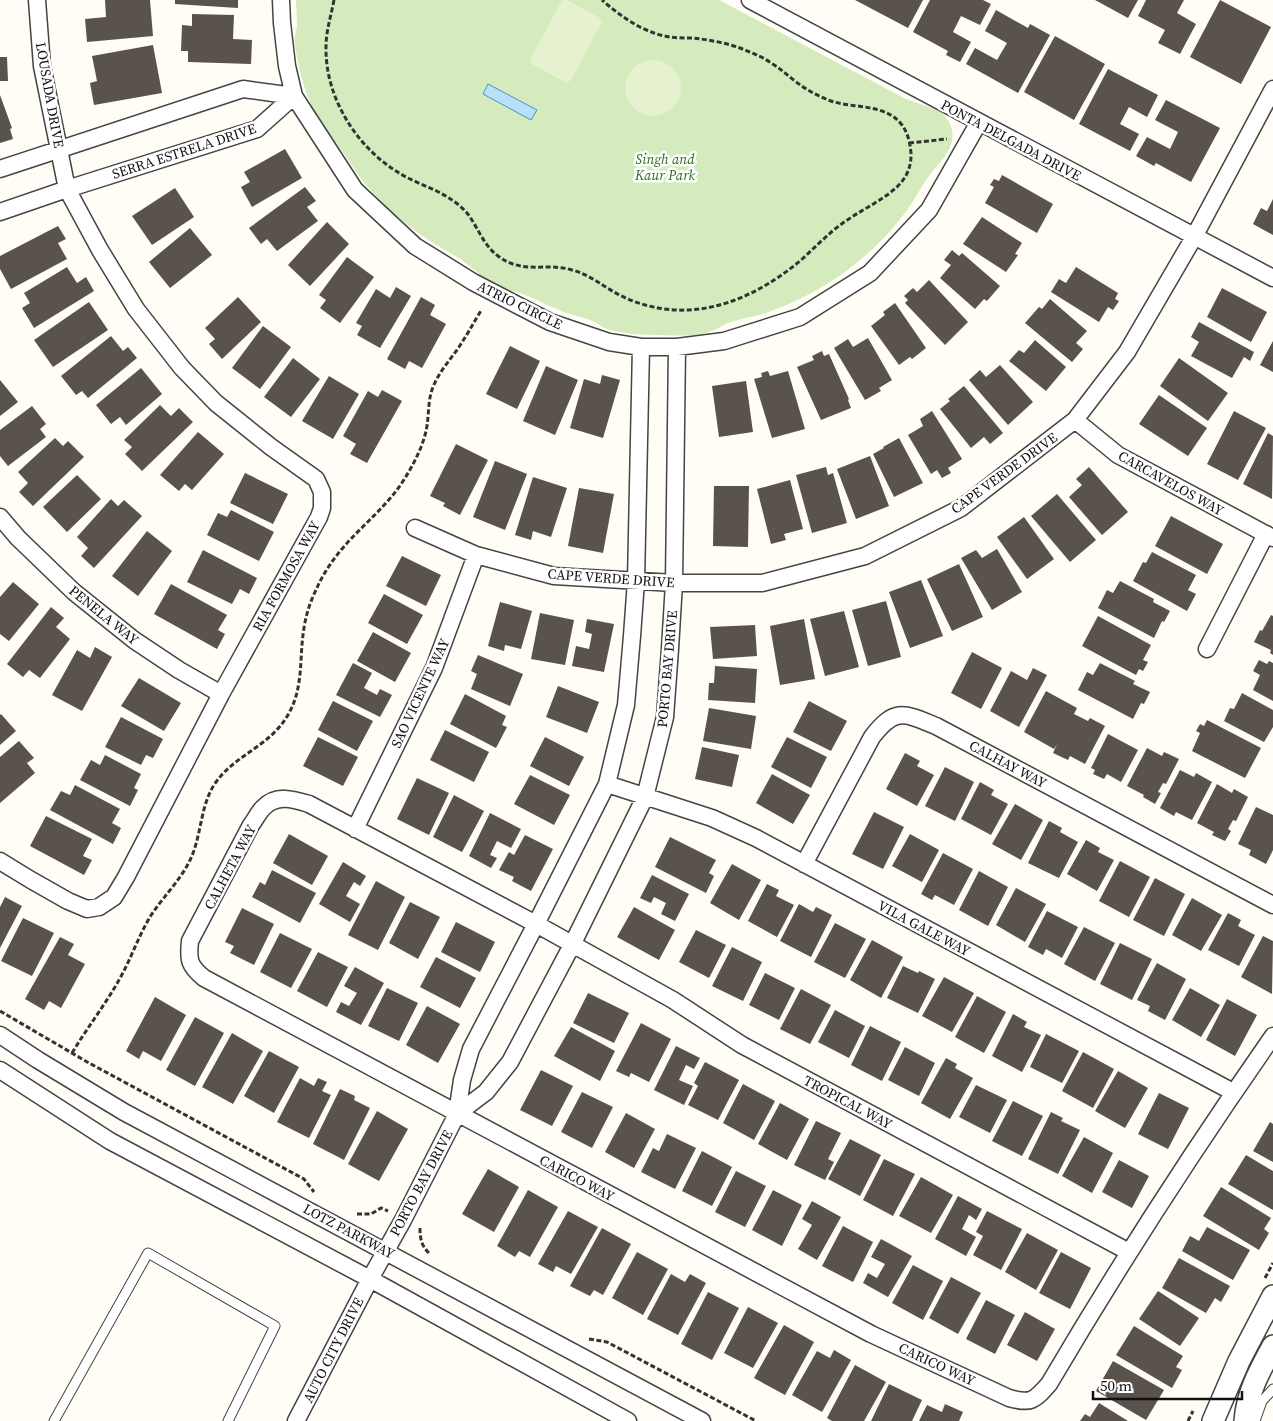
<svg xmlns="http://www.w3.org/2000/svg" width="1273" height="1421" viewBox="0 0 1273 1421" font-family="'Source Serif 4',serif">
	<rect width="100%" height="100%" fill="#fffdf5"/>
	<path fill="#d5ebbd" d="M296,0H719L904,98C920,106 942,106 950,124C960,147 938,163 926,180C919,191 913,202 905,213C871,258 824,292 771,311C757,317 742,318 728,323C721,326 714,331 706,333C692,336 675,336 661,335C646,335 621,334 607,329C601,327 596,322 590,320C579,316 567,314 557,309C546,305 536,299 525,295C514,291 503,290 493,284C480,276 470,265 457,257C423,238 393,217 368,187C357,175 349,160 339,147C334,140 327,135 323,129C309,106 298,71 295,44C294,38 296,31 297,25C297,17 296,8 296,0Z"/>
	<path fill="#e6f2cf" d="M562,0H567L600,18L602,22L571,80L567,83L533,65L530,60Z
		M625 88a28 28 0 1 1 56 0a28 28 0 1 1-56 0Z"/>
	<path fill="#b9e0f7" stroke="#3f96cf" d="M488,84L537,110L531,120L483,94Z"/>
	<path fill="#5a524d" d="M105,0H150L153,36L87,42L85,19L106,17Z
		M175,0H238V8L175,4Z
		M855,0H923L908,28Z
		M930,0H983L991,4L980,25L961,16L953,32L971,42L960,62L946,55L948,51L913,32Z
		M1095,0H1138L1128,18Z
		M1146,0H1184L1177,13L1196,24L1180,54L1158,43L1165,30L1138,16Z
		M1220,0L1271,27L1241,84L1190,57Z
		M996,10L1028,28L1030,24L1050,35L1018,93L966,64L975,48L997,60L1007,43L985,31Z
		M192,14L234,15L233,39L252,40L251,64L188,62V51H181L182,25L192,26Z
		M1055,36L1105,64L1074,120L1024,92Z
		M153,45L162,93L94,105L90,83L97,81L92,56Z
		M0,57H7L8,81H0Z
		M1108,69L1158,95L1147,117L1129,107L1120,124L1139,134L1130,151L1079,124Z
		M0,95L12,128L10,129L13,139L0,143Z
		M1166,100L1220,128L1191,182L1156,163L1154,166L1136,156L1147,137L1170,149L1178,132L1155,120Z
		M285,149L302,178L252,207L241,187L250,182L244,172Z
		M1002,175L1053,204L1037,233L985,203L994,187L990,185L994,179L999,181Z
		M305,187L316,201L307,207L318,221L277,251L267,239L261,244L249,228Z
		M175,188L194,217L152,245L132,216Z
		M1273,199V235L1253,224L1261,208L1267,211Z
		M982,217L1022,243L1015,254L1018,255L1006,272L963,244Z
		M327,222L349,244L310,286L288,265Z
		M58,226L66,239L58,243L67,259L11,289L0,269V256Z
		M190,228L212,255L170,288L149,262Z
		M952,250L959,256L962,253L1000,286L987,301L984,299L975,309L940,278L951,265L944,260Z
		M347,257L374,277L340,323L320,308L326,300L319,295Z
		M67,267L77,283L86,277L94,291L34,328L22,308L30,303L24,293Z
		M1076,267L1118,293L1115,299L1119,301L1113,310L1108,307L1099,322L1051,292L1059,279L1066,283Z
		M929,280L968,322L945,345L905,303L908,300L904,296L913,288L917,292Z
		M396,287L411,296L380,348L357,335L362,326L356,323L376,289L390,298Z
		M1222,288L1267,312L1251,342L1207,317Z
		M238,297L261,322L222,359L209,344L215,339L205,328Z
		M421,297L435,305L430,315L446,324L422,368L409,361L405,369L387,359Z
		M1050,299L1087,331L1076,343L1083,349L1072,362L1025,323L1039,307L1042,309Z
		M89,302L108,330L53,367L34,340Z
		M895,303L926,348L912,359L910,357L899,365L871,326L885,315L883,312Z
		M1199,322L1254,352L1250,361L1244,357L1232,378L1191,356L1199,342L1191,337Z
		M263,326L291,347L260,389L232,368Z
		M111,336L123,351L128,347L137,358L88,398L82,391L76,395L61,376Z
		M868,338L892,380L879,388L881,391L865,400L834,348L848,339L853,347Z
		M1035,340L1066,367L1046,391L1009,361L1019,350L1024,353Z
		M1273,341V372L1260,365Z
		M510,346L540,361L517,409L486,394Z
		M822,351L824,356L829,354L849,399L848,400L851,408L821,420L797,367L814,360L812,356Z
		M293,358L320,379L291,417L264,397Z
		M1179,358L1228,393L1208,421L1160,386Z
		M1000,365L1033,402L1008,425L969,380L980,370L986,377Z
		M546,366L578,380L555,435L523,421Z
		M141,368L162,394L126,425L120,417L111,424L96,405Z
		M768,371L770,376L788,371L805,429L772,438L754,379L762,377L761,373Z
		M602,375L620,380L603,438L570,428L584,379L600,384Z
		M329,376L359,394L333,439L302,421Z
		M0,380L18,402L0,416Z
		M746,381L753,432L719,437L712,386Z
		M964,386L1003,433L990,444L984,437L971,448L940,409L950,401L948,399Z
		M382,390L402,401L367,463L350,454L356,444L343,436L368,391L378,397Z
		M1159,395L1207,428L1188,456L1139,424Z
		M160,405L171,416L179,408L193,422L142,471L125,454L132,447L124,440Z
		M32,406L46,424L40,429L46,437L8,466L0,456V430Z
		M932,411L962,459L948,468L951,473L942,478L937,470L931,474L908,435L923,426L920,419Z
		M1234,411L1266,428L1238,480L1207,464Z
		M198,432L224,454L192,490L185,484L179,491L160,475Z
		M1268,433L1273,436L1272,499L1243,484Z
		M55,438L63,446L68,441L84,457L33,506L19,492L28,483L18,472Z
		M899,438L923,483L894,497L873,454L884,448L883,447Z
		M456,444L488,460L460,515L443,506L445,503L430,496Z
		M870,456L889,506L856,519L837,469Z
		M495,461L527,474L505,530L473,517Z
		M826,467L828,475L833,473L847,523L812,533L796,475Z
		M1089,467L1128,512L1102,535L1069,497L1082,485L1076,479Z
		M245,473L288,494L273,524L230,503Z
		M77,475L101,499L67,532L43,507Z
		M533,477L567,488L551,537L533,531L531,540L515,535Z
		M790,480L803,529L784,534L786,540L771,544L757,489Z
		M714,486H749L748,547L713,546Z
		M579,488L614,494L603,553L568,546Z
		M1057,494L1096,540L1070,562L1031,516Z
		M111,499L118,506L124,500L142,516L94,568L81,556L88,548L77,537Z
		M231,510L274,532L259,561L207,535L218,513L227,517Z
		M1171,516L1223,544L1207,574L1155,546Z
		M1024,517L1054,559L1027,579L997,537Z
		M147,531L172,551L138,596L112,576Z
		M997,549L1022,592L992,610L961,558L976,550L982,558Z
		M203,550L257,578L249,594L240,589L232,604L187,582Z
		M1152,552L1196,575L1188,590L1196,594L1187,611L1133,581L1143,562L1146,563Z
		M402,556L441,575L426,606L386,586Z
		M959,564L983,617L952,631L927,579Z
		M921,580L943,636L910,648L889,592Z
		M1120,581L1154,599L1153,602L1170,611L1164,622L1162,621L1154,638L1098,608L1107,590L1113,593Z
		M13,582L39,604L9,641L0,634V597Z
		M171,584L227,615L218,630L225,634L217,649L154,614Z
		M384,594L423,615L407,644L368,623Z
		M886,601L901,657L868,666L852,610Z
		M500,602L532,611L521,649L505,645L504,651L488,646Z
		M51,607L64,618L56,627L70,639L40,678L29,670L23,677L7,664Z
		M844,611L859,667L825,676L810,619Z
		M540,613L574,620L565,665L531,659Z
		M1271,615L1273,616V655L1270,653L1271,650L1254,642L1260,630L1262,631Z
		M1098,616L1151,645L1143,660L1148,662L1143,671L1139,669L1136,675L1082,646Z
		M587,619L614,624L604,672L572,666L576,646L589,649L592,634L585,632Z
		M804,619L815,679L780,685L770,626Z
		M755,625L757,656L713,659L710,627Z
		M373,632L411,653L395,682L357,661Z
		M95,647L112,657L82,711L52,695L77,650L90,658Z
		M972,652L1002,668L981,709L951,693Z
		M478,655L523,674L510,706L471,689L477,674L471,671Z
		M1259,660L1267,664L1269,661L1273,663V701L1253,690L1260,675L1253,671Z
		M353,663L372,673L364,688L377,695L380,689L392,695L380,717L336,695Z
		M1100,663L1135,681L1133,684L1150,692L1144,704L1141,703L1133,719L1078,690L1087,672L1093,675Z
		M715,666L757,669L755,703L708,700L709,683H714Z
		M1033,668L1047,675L1019,727L990,711L1011,671L1027,680Z
		M139,678L181,703L164,731L121,706Z
		M558,686L599,702L587,733L546,717Z
		M1046,691L1077,708L1074,714L1088,721L1090,718L1105,726L1085,764L1070,756L1068,760L1053,753L1057,744L1054,749L1024,732Z
		M1242,693L1273,710V727L1264,742L1224,721L1230,708L1234,709Z
		M465,694L506,716L502,725L507,727L496,748L450,724Z
		M333,701L373,721L357,751L318,730Z
		M809,701L847,721L831,751L793,732Z
		M709,708L756,716L751,749L703,741Z
		M1,714L16,731L0,745V715Z
		M121,717L163,739L153,758L146,755L141,765L105,747Z
		M1207,720L1261,748L1245,778L1192,751L1200,733L1196,731L1200,724L1204,726Z
		M445,730L489,752L474,782L430,760Z
		M1108,734L1138,750L1121,782L1107,774L1104,779L1093,774L1095,770L1091,768Z
		M318,737L358,757L343,786L303,766Z
		M545,737L584,757L569,786L530,766Z
		M787,737L827,757L811,788L771,767Z
		M19,741L34,758L27,763L35,773L0,803V757Z
		M702,747L739,755L732,787L695,779Z
		M1147,748L1162,756L1164,752L1179,759L1166,784L1163,783L1158,792L1161,793L1155,804L1143,797L1144,795L1127,786Z
		M905,753L920,761L917,766L934,775L917,806L886,789Z
		M105,755L141,774L134,788L138,790L130,806L80,780L91,760L100,765Z
		M945,767L974,782L955,821L925,806Z
		M1180,770L1194,777L1196,773L1212,782L1192,820L1176,812L1174,816L1160,808Z
		M772,774L810,795L793,824L756,803Z
		M530,775L570,795L554,825L514,804Z
		M417,778L449,793L429,835L397,819Z
		M980,782L994,790L991,795L1008,804L991,835L961,819Z
		M1217,784L1232,793L1234,789L1248,797L1236,821L1233,820L1228,829L1231,831L1225,841L1212,835L1214,832L1197,823Z
		M75,785L120,809L112,823L121,828L113,844L50,810L61,791L70,795Z
		M454,795L484,811L462,852L433,837Z
		M1015,804L1043,820L1021,860L992,844Z
		M1256,807L1273,815V850L1266,864L1249,855L1251,850L1238,844Z
		M874,812L904,827L883,869L852,854Z
		M490,813L521,829L511,848L497,841L490,855L497,858L491,868L469,856Z
		M46,816L92,839L83,856L92,860L84,875L30,846Z
		M1049,821L1062,828L1060,832L1078,842L1059,878L1028,863Z
		M289,834L328,856L312,885L273,863Z
		M910,834L939,850L922,882L892,866Z
		M525,835L553,849L531,891L512,881L514,877L499,870L509,852L514,855Z
		M670,837L716,860L709,873L714,876L706,893L655,867Z
		M1086,840L1100,848L1098,852L1114,860L1097,891L1067,874Z
		M943,853L973,869L954,905L935,895L932,900L921,894Z
		M1120,861L1150,877L1129,917L1099,901Z
		M343,862L366,876L360,886L354,882L346,896L360,904L350,922L319,904Z
		M732,864L761,880L739,920L710,903Z
		M272,870L316,893L300,923L252,897L260,882L265,885Z
		M979,871L1008,887L988,926L959,910Z
		M652,875L689,894L675,921L661,914L666,903L654,897L651,903L640,898Z
		M1155,878L1185,894L1164,936L1133,920Z
		M376,881L405,897L378,950L348,935Z
		M767,884L779,890L776,896L794,905L777,937L748,921Z
		M1016,888L1046,904L1025,942L996,925Z
		M5,897L22,906L0,948V907Z
		M1192,898L1222,915L1201,951L1172,935Z
		M410,902L440,917L418,959L389,943Z
		M799,904L813,912L816,907L832,915L811,957L780,941Z
		M634,907L675,930L659,960L617,937Z
		M242,908L274,924L254,965L230,953L234,946L225,942Z
		M1047,911L1078,927L1062,958L1046,949L1043,955L1028,947Z
		M1228,913L1241,920L1238,926L1255,935L1239,966L1208,950Z
		M23,918L54,933L32,976L1,961Z
		M456,922L495,942L480,972L441,952Z
		M835,923L866,939L845,978L814,962Z
		M1084,927L1115,943L1095,981L1064,964Z
		M696,930L726,945L709,978L679,962Z
		M280,933L312,949L291,988L260,972Z
		M1263,936L1273,941L1272,994L1241,977Z
		M60,937L74,944L68,955L85,964L61,1008L49,1001L44,1010L25,999Z
		M872,940L903,957L881,998L850,980Z
		M1120,943L1152,959L1132,1000L1100,984Z
		M732,947L762,962L743,1001L712,986Z
		M318,952L348,967L327,1007L297,991Z
		M436,957L476,978L460,1008L420,987Z
		M1157,963L1186,979L1165,1020L1148,1011L1150,1006L1137,1000Z
		M903,966L918,973L919,971L935,979L918,1013L887,998Z
		M355,967L384,983L361,1025L336,1012L341,1002L349,1006L357,993L344,986Z
		M765,973L795,988L779,1020L749,1005Z
		M944,977L974,993L952,1032L922,1016Z
		M387,988L418,1003L399,1041L368,1026Z
		M1190,988L1220,1005L1201,1037L1172,1020Z
		M801,989L831,1005L810,1044L780,1029Z
		M588,993L629,1013L614,1043L573,1023Z
		M977,996L1006,1012L984,1053L955,1037Z
		M155,997L186,1015L161,1061L143,1051L139,1059L126,1051Z
		M1227,999L1257,1015L1235,1056L1206,1040Z
		M427,1006L460,1024L438,1063L406,1045Z
		M835,1010L865,1026L849,1058L818,1042Z
		M1013,1014L1027,1022L1024,1027L1041,1035L1022,1072L992,1056Z
		M195,1017L224,1033L195,1086L166,1070Z
		M641,1023L671,1039L649,1082L631,1073L629,1077L616,1071Z
		M870,1026L901,1042L882,1081L851,1065Z
		M571,1027L615,1051L600,1081L554,1056Z
		M232,1033L263,1051L233,1104L202,1087Z
		M1046,1034L1079,1051L1062,1083L1030,1067Z
		M676,1046L700,1058L694,1069L686,1065L679,1080L693,1086L684,1105L654,1090Z
		M905,1047L935,1063L919,1096L888,1080Z
		M269,1051L299,1067L274,1113L244,1096Z
		M1083,1052L1114,1069L1093,1108L1062,1091Z
		M946,1058L957,1064L955,1068L973,1078L950,1119L921,1103Z
		M705,1062L739,1080L718,1120L688,1105L698,1086L694,1083Z
		M541,1070L573,1086L552,1126L520,1110Z
		M1118,1071L1148,1088L1125,1128L1095,1111Z
		M300,1078L314,1086L318,1078L327,1082L322,1091L331,1095L309,1138L277,1122Z
		M743,1084L775,1101L754,1140L723,1123Z
		M976,1085L1007,1100L990,1133L959,1117Z
		M340,1089L355,1096L354,1100L370,1108L344,1160L313,1144Z
		M582,1092L613,1107L592,1148L561,1132Z
		M1159,1093L1189,1108L1168,1149L1138,1134Z
		M1013,1101L1043,1116L1022,1156L992,1141Z
		M780,1103L809,1119L787,1160L758,1144Z
		M377,1111L408,1129L379,1181L348,1164Z
		M1051,1112L1063,1118L1061,1121L1080,1130L1058,1174L1028,1159Z
		M626,1113L655,1129L634,1168L605,1152Z
		M816,1121L841,1133L828,1159L834,1162L825,1180L794,1165Z
		M1270,1122L1273,1124V1162L1253,1151Z
		M667,1134L696,1148L675,1189L641,1172L653,1148L659,1151Z
		M1084,1137L1113,1153L1092,1193L1062,1176Z
		M850,1139L881,1155L860,1196L828,1179Z
		M702,1151L732,1167L712,1206L682,1191Z
		M1246,1155L1273,1171V1210L1228,1184Z
		M884,1159L915,1174L893,1216L863,1200Z
		M1119,1160L1149,1176L1132,1208L1102,1192Z
		M488,1169L519,1187L494,1232L462,1214Z
		M736,1171L766,1186L745,1227L715,1212Z
		M921,1177L953,1195L931,1233L899,1216Z
		M1221,1187L1271,1218L1264,1229L1269,1233L1259,1250L1203,1216Z
		M528,1190L558,1207L530,1257L519,1251L515,1257L497,1246Z
		M773,1190L802,1205L782,1246L752,1230Z
		M958,1196L982,1209L976,1220L969,1215L962,1229L976,1237L966,1256L935,1239Z
		M812,1201L841,1217L817,1260L798,1249L812,1225L802,1219Z
		M568,1211L598,1227L571,1274L556,1266L553,1272L538,1264Z
		M987,1211L1022,1229L1001,1270L973,1255L983,1236L976,1232Z
		M843,1226L873,1242L853,1282L822,1266Z
		M1207,1227L1250,1250L1233,1280L1182,1251L1190,1236L1199,1241Z
		M602,1228L631,1244L603,1295L594,1290L590,1296L570,1286Z
		M1027,1233L1058,1250L1036,1290L1005,1272Z
		M881,1239L912,1256L888,1297L863,1283L868,1273L877,1278L885,1264L871,1257Z
		M637,1252L668,1269L643,1315L612,1298Z
		M1061,1252L1091,1268L1070,1309L1039,1293Z
		M1179,1258L1230,1286L1221,1302L1215,1298L1206,1313L1162,1288Z
		M913,1265L943,1281L923,1320L892,1303Z
		M671,1274L685,1282L690,1274L706,1283L678,1335L647,1319Z
		M951,1277L981,1293L958,1334L929,1318Z
		M1158,1291L1199,1318L1180,1346L1139,1319Z
		M708,1292L739,1308L712,1360L681,1344Z
		M986,1300L1015,1315L995,1354L966,1339Z
		M748,1307L778,1323L753,1368L724,1353Z
		M1025,1312L1055,1329L1037,1361L1007,1345Z
		M784,1325L814,1342L785,1395L754,1378Z
		M1134,1326L1183,1356L1176,1367L1182,1370L1172,1388L1116,1355Z
		M834,1350L851,1360L822,1412L792,1395L817,1351L830,1358Z
		M1113,1361L1164,1390L1146,1420L1096,1391Z
		M855,1365L886,1382L864,1421H832L827,1418Z
		M889,1384L922,1400L912,1421H871Z
		M1099,1403L1128,1421H1080L1085,1414L1090,1417Z
		M945,1404L963,1412L959,1421H919L927,1405L942,1412Z"/>
	<g fill="none" stroke-linecap="round" stroke-linejoin="round">
		<defs>
			<path id="service" d="M54,1421L148,1253L275,1326L228,1421
				M1255,1421L1262,1401L1273,1389"/>
			<path id="minor" d="M281,0L282,23L287,66L294,96L355,190L415,246L473,282L550,322L609,342L641,347H677L724,341L800,317L870,273L929,210L979,122
				M750,0L1273,278
				M0,169L243,89L294,96
				M0,212L67,189L257,129L294,96
				M1075,420L1118,455L1273,538
				M0,517L18,538L74,592L134,640L179,670L221,694
				M415,528L476,555L554,576L674,583H762L865,556L961,508L1075,420L1127,352L1194,237L1273,89
				M1207,649L1266,534
				M607,784L712,818L756,838L1233,1092
				M355,829L434,668L476,555
				M0,861L31,880L68,901L87,909L99,907L114,897L126,877L221,694L319,517L322,508V492L316,479L271,447L216,403L182,368L136,309L100,250L67,189L42,66L37,0
				M804,864L872,737C895,707 904,713 936,726L1273,905
				M0,1035L38,1060L124,1112L702,1421
				M0,1070L110,1141L370,1279L628,1421
				M457,1114L486,1092L510,1062L572,945L645,797L665,717L670,649L674,583L677,347
				M1129,1252L742,1045L673,1000L536,924L309,804C293,799 276,794 263,808C258,813 255,820 251,825L190,941C188,960 189,966 204,978L871,1334L1009,1398C1031,1404 1034,1401 1049,1384C1119,1265 1194,1149 1273,1036
				M296,1421L370,1279L403,1220L457,1114L462,1080L471,1049L536,924L607,784L626,705L632,636L636,581L641,347"/>
			<path id="tertiary" d="M1213,1421L1239,1361L1273,1296
				M1245,1421C1247,1393 1260,1370 1273,1346"/>
		</defs>
		<use href="#service" stroke="#444" stroke-width="11"/>
		<use href="#minor" stroke="#444" stroke-width="19"/>
		<use href="#tertiary" stroke="#444" stroke-width="24"/>
		<path stroke="#333" stroke-width="3" stroke-dasharray="5 2.5" stroke-linecap="butt" d="M334,0C331,16 326,31 326,47C325,96 355,145 396,171C412,182 432,187 449,198C455,202 462,207 467,213C478,227 483,245 498,256C523,275 546,262 572,270C588,274 600,284 614,292C633,303 655,309 676,310C722,312 765,290 800,261C812,250 823,239 835,229C846,220 858,213 870,206C891,193 912,181 911,153C910,143 908,133 902,125C885,103 855,109 831,101C818,96 806,90 795,81C787,75 780,68 771,63C763,57 754,54 745,50C728,43 710,40 693,38C681,38 669,38 657,34C637,28 618,14 602,0
			M909,143L947,139
			M0,1011L89,1063L304,1179L314,1192
			M72,1053C87,1028 105,1005 119,980C131,959 138,937 150,917C162,898 178,883 188,864C202,839 199,809 214,785C234,754 271,747 289,713C304,686 299,657 304,628C306,615 310,602 316,590C322,576 331,562 341,550C362,525 388,506 405,478C415,462 424,444 427,426C429,413 428,399 433,387C439,372 450,360 459,347C467,335 474,322 482,309
			M357,1214H371L381,1208L388,1211
			M420,1228C420,1238 421,1246 430,1254
			M1265,1278L1273,1263
			M589,1339L607,1342L756,1421
			M1188,1421L1193,1411"/>
		<use href="#service" stroke="#fff" stroke-width="9"/>
		<use href="#minor" stroke="#fff" stroke-width="16"/>
		<use href="#tertiary" stroke="#fff" stroke-width="21"/>
	</g>
	<g text-anchor="middle" dominant-baseline="central" stroke-width="5" stroke-linejoin="round" paint-order="stroke">
		<g font-size="14" fill="#111" stroke="#fff">
			<text transform="translate(50 95) rotate(80)">LOUSADA DRIVE</text>
			<text transform="translate(1011 140) rotate(28)">PONTA DELGADA DRIVE</text>
			<text transform="translate(184 151) rotate(-18)">SERRA ESTRELA DRIVE</text>
			<text transform="translate(520 305) rotate(26)">ATRIO CIRCLE</text>
			<text transform="translate(1004 473) rotate(-36)">CAPE VERDE DRIVE</text>
			<text transform="translate(1171 483) rotate(29)">CARCAVELOS WAY</text>
			<text transform="translate(286 576) rotate(-61)">RIA FORMOSA WAY</text>
			<text transform="translate(611 578) rotate(4)">CAPE VERDE DRIVE</text>
			<text transform="translate(104 615) rotate(39)">PENELA WAY</text>
			<text transform="translate(667 669) rotate(-85)">PORTO BAY DRIVE</text>
			<text transform="translate(420 693) rotate(-65)">SAO VICENTE WAY</text>
			<text transform="translate(1008 764) rotate(28)">CALHAY WAY</text>
			<text transform="translate(230 867) rotate(-62)">CALHETA WAY</text>
			<text transform="translate(924 928) rotate(28)">VILA GALE WAY</text>
			<text transform="translate(848 1102) rotate(28)">TROPICAL WAY</text>
			<text transform="translate(577 1178) rotate(28)">CARICO WAY</text>
			<text transform="translate(421 1183) rotate(-62)">PORTO BAY DRIVE</text>
			<text transform="translate(349 1231) rotate(28)">LOTZ PARKWAY</text>
			<text transform="translate(333 1350) rotate(-63)">AUTO CITY DRIVE</text>
			<text transform="translate(937 1364) rotate(25)">CARICO WAY</text>
		</g>
		<g font-size="14" font-style="italic" fill="#2f6b1f" stroke="#fff">
			<text x="665" y="159">Singh and<tspan x="665" dy="16">Kaur Park</tspan></text>
		</g>
	</g>
	<path d="M1093 1391v8h149v-8" fill="none" stroke="#111111" stroke-width="2.5"/>
	<text x="1100" y="1391" font-size="15" fill="#111111" stroke="#ffffff" stroke-width="4" paint-order="stroke">50 m</text>
</svg>
